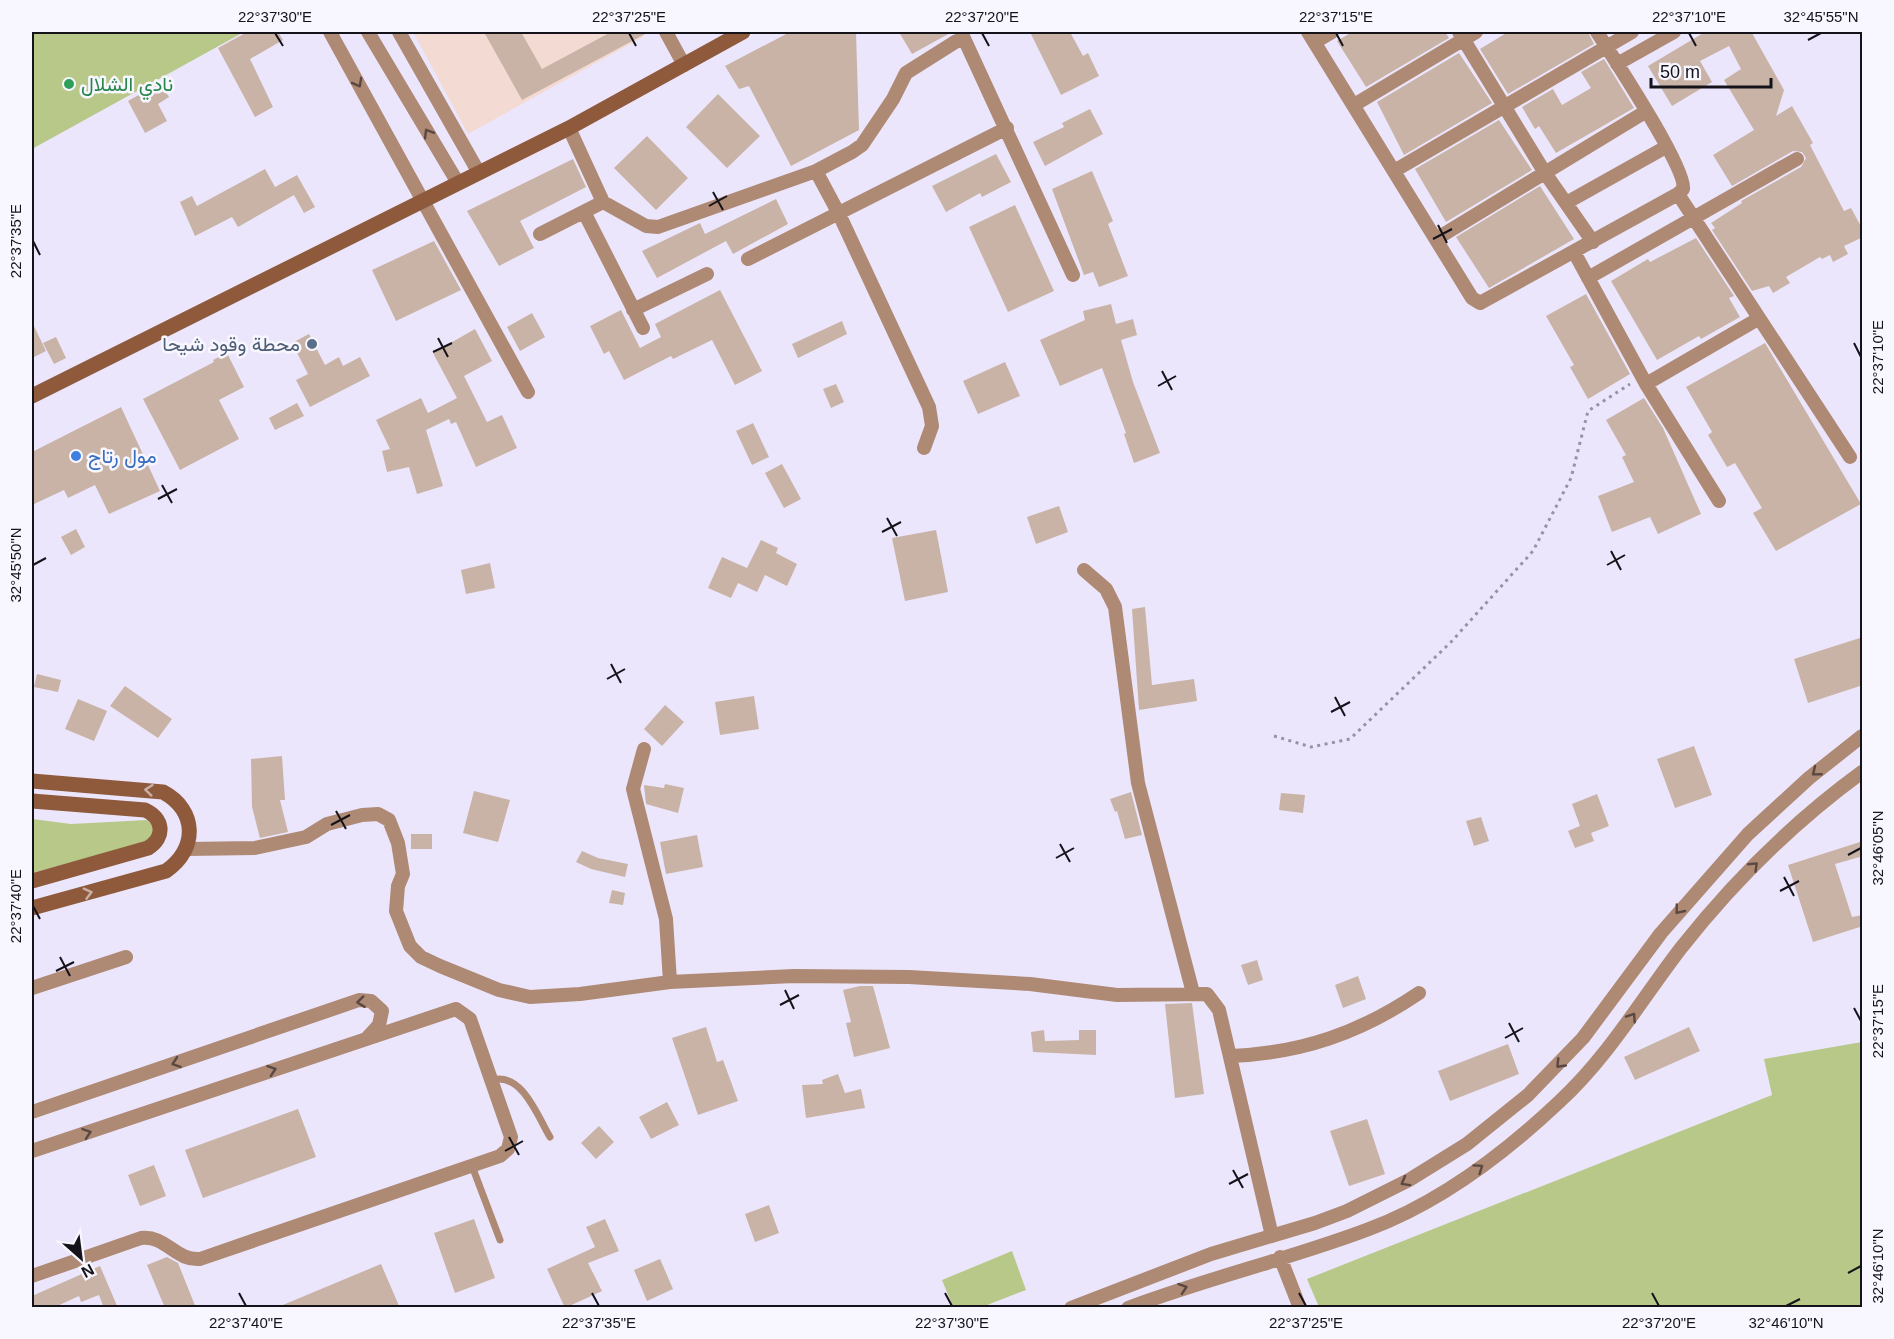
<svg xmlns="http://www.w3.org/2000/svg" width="1894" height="1339" viewBox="0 0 1894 1339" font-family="Helvetica,Vazirmatn,sans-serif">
	<rect width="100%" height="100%" fill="#ece6fd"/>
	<path fill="#f3dad3" d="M413,32H640L643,37L468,134Z"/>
	<path fill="#b8c889" d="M32,32H244L32,149Z
		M32,819L71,824L147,820L158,830L147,842L32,873Z
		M1862,1042V1307H1319L1307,1279L1772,1095L1764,1059Z
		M1012,1251L1026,1290L982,1307H953L942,1280Z"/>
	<path fill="#c9b3a6" d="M247,32H278L283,40L250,59L273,107L255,117L218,48Z
		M484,32H521L542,69L611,32H649L522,100Z
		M790,32H856L859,130L791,166L749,86L739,89L725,66Z
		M899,32H952L912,54Z
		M1030,32H1070L1083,56L1088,53L1099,76L1061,95Z
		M1352,32H1445L1449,38L1366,87L1337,41Z
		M1508,32H1588L1594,44L1508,94L1480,49Z
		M1705,32H1755L1752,33L1784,90L1776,116L1792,106L1813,143L1810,145L1844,211L1851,208L1863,230V237L1844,246L1848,254L1833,262L1830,255L1822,259L1820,257L1786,277L1790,283L1773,293L1769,286L1752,291L1712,230L1715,228L1711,223L1742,203L1741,201L1801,167L1806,158L1802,152L1793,151L1732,186L1713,155L1754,130L1724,80L1741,69L1729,46L1700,61L1712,82L1672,106L1648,66Z
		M1459,53L1492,103L1404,155L1377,102Z
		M1604,59L1634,108L1556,153L1539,126L1535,129L1522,107L1553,89L1562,105L1591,88L1581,72Z
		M160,83L169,97L158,104L167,121L145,133L128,101Z
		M718,94L760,136L727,168L686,127Z
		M1090,109L1103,134L1045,166L1033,142L1064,127L1062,123Z
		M1499,120L1532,170L1446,222L1415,169Z
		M647,136L688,178L656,210L614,168Z
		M996,154L1011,182L982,197L980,193L946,212L932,186Z
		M573,159L586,187L520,221L534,248L499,266L467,211Z
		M265,169L275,187L297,175L315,207L304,213L294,195L238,227L232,217L195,236L180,202L192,196L197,206Z
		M1092,171L1113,221L1108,224L1128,276L1099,287L1093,272L1084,275L1052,189Z
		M1540,186L1574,239L1489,288L1456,237Z
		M776,199L788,224L733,254L726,241L657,278L642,251L700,223L705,234Z
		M1015,205L1054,291L1008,312L969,227Z
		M1696,238L1734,296L1729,298L1740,317L1701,339L1699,336L1657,360L1611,281L1648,259L1650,262Z
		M434,241L461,290L396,321L372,270Z
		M720,290L762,371L735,385L712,340L673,359L671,356L624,380L609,351L604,354L590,326L621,310L640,348L661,337L655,324Z
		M1586,294L1630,374L1588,399L1570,367L1574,365L1546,316Z
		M1111,304L1116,324L1133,319L1137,335L1121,340L1133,382L1160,453L1134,463L1124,434L1126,433L1102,368L1060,386L1040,340L1085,320L1083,311Z
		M532,313L545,337L520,351L507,327Z
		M842,321L847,334L798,358L792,344Z
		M32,322L46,351L32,358Z
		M475,329L492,361L464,376L487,422L502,415L517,448L476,467L456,422L451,424L449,419L426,430L443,486L417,494L409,467L387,472L382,451L390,449L376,420L421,398L428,413L457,398L433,353Z
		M309,334L325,365L339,357L343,366L360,357L370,376L310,407L296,380L308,374L292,343Z
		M56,337L66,358L54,364L43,343Z
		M1765,343L1861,504L1776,551L1753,513L1762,508L1735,463L1727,467L1708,435L1712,432L1686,387Z
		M227,353L244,387L219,400L239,439L180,470L143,399L214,362L213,360Z
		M1005,362L1020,396L978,414L963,381Z
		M836,384L844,402L831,408L823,389Z
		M1644,398L1663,428L1701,514L1658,534L1650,517L1612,532L1598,496L1634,482L1622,457L1626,455L1606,420Z
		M297,403L304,416L275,430L269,418Z
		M121,407L160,491L109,514L95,485L68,498L64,490L32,505V452Z
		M753,423L769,457L752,465L736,431Z
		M782,464L801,499L784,508L765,473Z
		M1059,506L1068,532L1036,544L1027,517Z
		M76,529L85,547L71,555L61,537Z
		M936,530L948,592L905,601L892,538Z
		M761,540L778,548L776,553L797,564L787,586L765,575L757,592L738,583L731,598L708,588L722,557L747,568Z
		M490,563L495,588L466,594L461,570Z
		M1145,607L1152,685L1194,679L1197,701L1139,710L1132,609Z
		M1863,637V685L1808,703L1794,659Z
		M37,674L61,680L58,692L34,687Z
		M125,686L172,719L158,738L110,706Z
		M754,696L759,729L720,735L715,702Z
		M78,699L107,711L94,741L65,729Z
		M665,705L684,722L662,746L644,729Z
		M1694,746L1712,795L1675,808L1657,759Z
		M282,756L285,800H280L288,832L260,838L252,807L251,759Z
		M665,784L684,788L678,813L646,804L644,785L664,788Z
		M474,791L510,800L498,842L463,833Z
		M1131,792L1142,835L1125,839L1117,811L1115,812L1110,799Z
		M1281,793L1305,795L1303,813L1279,810Z
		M1597,794L1609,826L1591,833L1594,841L1575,848L1568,831L1580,826L1572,804Z
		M1481,817L1489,841L1474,846L1466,821Z
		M411,834H432V849H411Z
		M697,835L703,867L666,874L660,842Z
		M1863,841V856L1835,864L1852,917L1863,915V926L1813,942L1788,865Z
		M582,851L598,858L628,864L625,877L591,869L576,862Z
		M612,890L625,893L623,905L609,903Z
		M1257,960L1263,980L1248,985L1241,965Z
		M1358,976L1366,999L1343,1008L1335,985Z
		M860,986H873L890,1048L854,1057L846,1023L851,1022L843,990Z
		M1192,1003L1204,1094L1175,1098L1165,1004Z
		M706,1027L717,1062L723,1060L738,1101L698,1115L672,1038Z
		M1689,1027L1700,1051L1635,1080L1624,1057Z
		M1044,1030L1045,1041L1079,1040V1030H1096V1055L1033,1052L1031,1032Z
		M1508,1044L1519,1074L1450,1101L1438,1071Z
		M838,1074L845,1093L861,1089L865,1108L806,1118L802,1085L823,1084L822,1080Z
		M667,1102L679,1125L651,1139L639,1117Z
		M298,1109L316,1157L203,1198L185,1150Z
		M1367,1119L1385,1174L1349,1186L1330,1131Z
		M599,1126L614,1142L596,1159L581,1143Z
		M154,1165L166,1196L140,1206L128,1175Z
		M769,1205L779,1233L755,1242L745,1214Z
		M474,1219L495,1278L455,1293L434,1233Z
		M605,1219L619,1251L588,1263L602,1291L565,1308L547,1269L595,1247L586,1227Z
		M167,1257L178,1263L196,1308H165L147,1265Z
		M660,1259L673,1289L647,1301L634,1270Z
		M381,1264L400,1308H278V1307Z
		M100,1266L118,1308H104L99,1295L81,1302L79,1296L53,1308H32V1296Z"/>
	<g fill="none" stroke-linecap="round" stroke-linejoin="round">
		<path stroke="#9793a3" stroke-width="3" stroke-dasharray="3 4.5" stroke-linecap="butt" d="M1274,736L1311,747L1350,739L1451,642L1533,551L1571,478L1588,411L1630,384"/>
		<path stroke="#ae8974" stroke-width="7" d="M492,1080C522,1072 537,1115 550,1137
			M472,1166L500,1240"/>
		<path stroke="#ae8974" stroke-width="14" d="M330,32L528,392
			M368,32L458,183
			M399,32L479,173
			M666,32L684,65
			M961,32L1073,275
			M1308,32L1472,298L1480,303L1678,194L1683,189C1688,171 1611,54 1597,32
			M1459,32L1545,173L1593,242
			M1315,42L1332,32
			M1617,64L1674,32
			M1354,105L1476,32
			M569,128L603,202L646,226L658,227L816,171L852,152L862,145L893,99L906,73L963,37
			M816,171L839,214L929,407L932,426L924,448
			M1394,171L1632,32
			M1678,194L1850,457
			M1566,203L1666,147
			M584,212L643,328
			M540,234L603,202
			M1436,239L1645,112
			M1574,252L1646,384L1719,501
			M748,259L1007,128
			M1588,278L1797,159
			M633,310L707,274
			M1646,384L1758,319
			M1084,570L1106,589L1115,607L1138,783L1193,993
			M644,749L633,789L666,919L670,982
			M187,849L255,848L306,837L327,824L362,815L378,814L389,820L398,843L403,874L398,886L396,911L410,946L421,957L440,966L499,990L530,997L580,994L670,982L794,976L909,977L1030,984L1117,995L1207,994L1219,1010L1272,1236
			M32,988L126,957
			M1231,1056C1302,1053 1360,1033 1419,993
			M32,1112L359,1000L371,1001L382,1011L379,1025L368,1037
			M32,1151L456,1009L470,1019L511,1137L508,1149L500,1156L200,1259C175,1261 166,1235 141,1238L32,1276
			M1280,1257L1300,1308
			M1071,1308L1211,1254L1315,1223L1347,1211L1409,1180L1467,1144L1528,1095L1583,1038L1661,933L1748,834L1809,778L1862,736
			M1128,1308C1207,1278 1290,1259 1369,1229C1439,1203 1505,1153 1559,1102C1608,1057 1641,1000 1681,948C1733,882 1795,821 1862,772"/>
		<path stroke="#8e5a3b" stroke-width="15" d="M32,396L569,128L743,32
			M32,781L163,792C197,810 198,849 166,871L32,908
			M32,801L145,810C163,818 166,837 148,848L32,881"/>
	</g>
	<defs><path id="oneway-chevron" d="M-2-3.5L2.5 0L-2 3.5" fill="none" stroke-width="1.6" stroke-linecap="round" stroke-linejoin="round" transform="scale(1.5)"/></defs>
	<g stroke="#5a4842">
		<use href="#oneway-chevron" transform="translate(358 83) rotate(61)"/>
		<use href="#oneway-chevron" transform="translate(428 133) rotate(-121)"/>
		<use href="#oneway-chevron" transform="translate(1816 772) rotate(141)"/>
		<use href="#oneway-chevron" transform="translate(1754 866) rotate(-44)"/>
		<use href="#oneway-chevron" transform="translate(1679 910) rotate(129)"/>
		<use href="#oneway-chevron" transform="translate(361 1002) rotate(173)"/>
		<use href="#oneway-chevron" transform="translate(1632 1017) rotate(-56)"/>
		<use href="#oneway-chevron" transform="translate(176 1063) rotate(161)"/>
		<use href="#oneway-chevron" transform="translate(1560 1064) rotate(134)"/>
		<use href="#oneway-chevron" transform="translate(272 1070) rotate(-19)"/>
		<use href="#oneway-chevron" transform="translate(87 1133) rotate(-19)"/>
		<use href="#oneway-chevron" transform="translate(1479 1168) rotate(-35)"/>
		<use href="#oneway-chevron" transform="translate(1405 1182) rotate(151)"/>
		<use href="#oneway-chevron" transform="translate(1183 1288) rotate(-19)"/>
	</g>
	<g stroke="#c8b0a7">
		<use href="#oneway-chevron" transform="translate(149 790) rotate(-174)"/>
		<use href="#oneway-chevron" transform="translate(88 893) rotate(-15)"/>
	</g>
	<path fill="none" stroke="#15131a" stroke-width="2" d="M275,33L283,46M629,33L636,46M982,33L989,46M1336,33L1343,46M1689,33L1696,46M1808,40L1821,33M713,192L723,210M709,206L727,196M1438,225L1447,243M1433,239L1452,229M33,241L40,255M438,338L448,357M1854,343L1861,357M433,352L452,343M1162,371L1172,390M1158,386L1176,376M162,485L172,503M158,499L177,489M887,518L897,536M882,532L901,522M1611,551L1621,570M33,565L46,558M1607,565L1625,555M611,664L621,683M607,679L625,669M1335,697L1345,716M1331,712L1350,702M336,811L346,829M331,825L350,815M1060,844L1070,862M1848,855L1861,848M1056,858L1074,848M1784,877L1794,896M1780,891L1799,881M33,906L40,919M60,957L70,976M56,971L74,962M785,990L794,1009M780,1005L799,995M1854,1008L1861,1021M1509,1023L1519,1042M1505,1038L1523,1028M509,1137L519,1155M505,1151L523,1141M1233,1170L1243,1188M1229,1184L1248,1174M1848,1273L1861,1266M239,1293L246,1306M592,1293L599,1306M945,1293L952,1306M1299,1293L1306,1306M1652,1293L1659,1306M1786,1306L1800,1299"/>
	<circle fill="#2e9e5b" stroke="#f8f6ff" stroke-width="2" cx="69" cy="84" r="6"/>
	<circle fill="#5c6f8a" stroke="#f8f6ff" stroke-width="2" cx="312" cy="344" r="6"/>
	<circle fill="#3f7fe0" stroke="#f8f6ff" stroke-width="2" cx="76" cy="456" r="6"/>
	<g text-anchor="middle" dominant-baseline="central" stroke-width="5" stroke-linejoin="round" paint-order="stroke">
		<g font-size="20" fill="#27864d" stroke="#f8f6ff" text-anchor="start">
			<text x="81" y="84">نادي الشلال</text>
		</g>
		<g font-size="20" fill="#4e5e75" stroke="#f8f6ff" text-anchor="end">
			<text x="300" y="344">محطة وقود شيحا</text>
		</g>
		<g font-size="20" fill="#366cbe" stroke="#f8f6ff" text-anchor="start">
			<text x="88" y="456">مول رتاج</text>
		</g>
	</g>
	<rect width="1894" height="1339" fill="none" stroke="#f8f6ff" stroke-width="66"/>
	<g transform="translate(81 1258) rotate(152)" stroke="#f8f6ff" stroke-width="4.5" paint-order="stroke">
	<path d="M0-4.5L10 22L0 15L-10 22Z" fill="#15131a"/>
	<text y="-9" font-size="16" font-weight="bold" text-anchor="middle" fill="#15131a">N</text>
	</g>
	<path d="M1651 78v9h120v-9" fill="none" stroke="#15131a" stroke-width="3"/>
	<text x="1660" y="78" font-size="18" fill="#15131a" stroke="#f8f6ff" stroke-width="4.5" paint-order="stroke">50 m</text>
	<rect x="33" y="33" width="1828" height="1273" fill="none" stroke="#15131a" stroke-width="2"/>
	<g font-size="15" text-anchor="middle" fill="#15131a">
		<text x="275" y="22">22°37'30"E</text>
		<text x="629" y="22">22°37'25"E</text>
		<text x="982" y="22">22°37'20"E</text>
		<text x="1336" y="22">22°37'15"E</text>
		<text x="1689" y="22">22°37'10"E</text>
		<text x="1821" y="22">32°45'55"N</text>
		<text transform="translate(16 241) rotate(-90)" y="5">22°37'35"E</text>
		<text transform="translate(1878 357) rotate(-90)" y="5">22°37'10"E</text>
		<text transform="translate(16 565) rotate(-90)" y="5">32°45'50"N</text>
		<text transform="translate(1878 848) rotate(-90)" y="5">32°46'05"N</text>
		<text transform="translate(16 906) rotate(-90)" y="5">22°37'40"E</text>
		<text transform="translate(1878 1021) rotate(-90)" y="5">22°37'15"E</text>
		<text transform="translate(1878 1266) rotate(-90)" y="5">32°46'10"N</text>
		<text x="246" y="1328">22°37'40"E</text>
		<text x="599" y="1328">22°37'35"E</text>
		<text x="952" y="1328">22°37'30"E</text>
		<text x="1306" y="1328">22°37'25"E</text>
		<text x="1659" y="1328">22°37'20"E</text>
		<text x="1786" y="1328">32°46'10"N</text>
	</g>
</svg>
